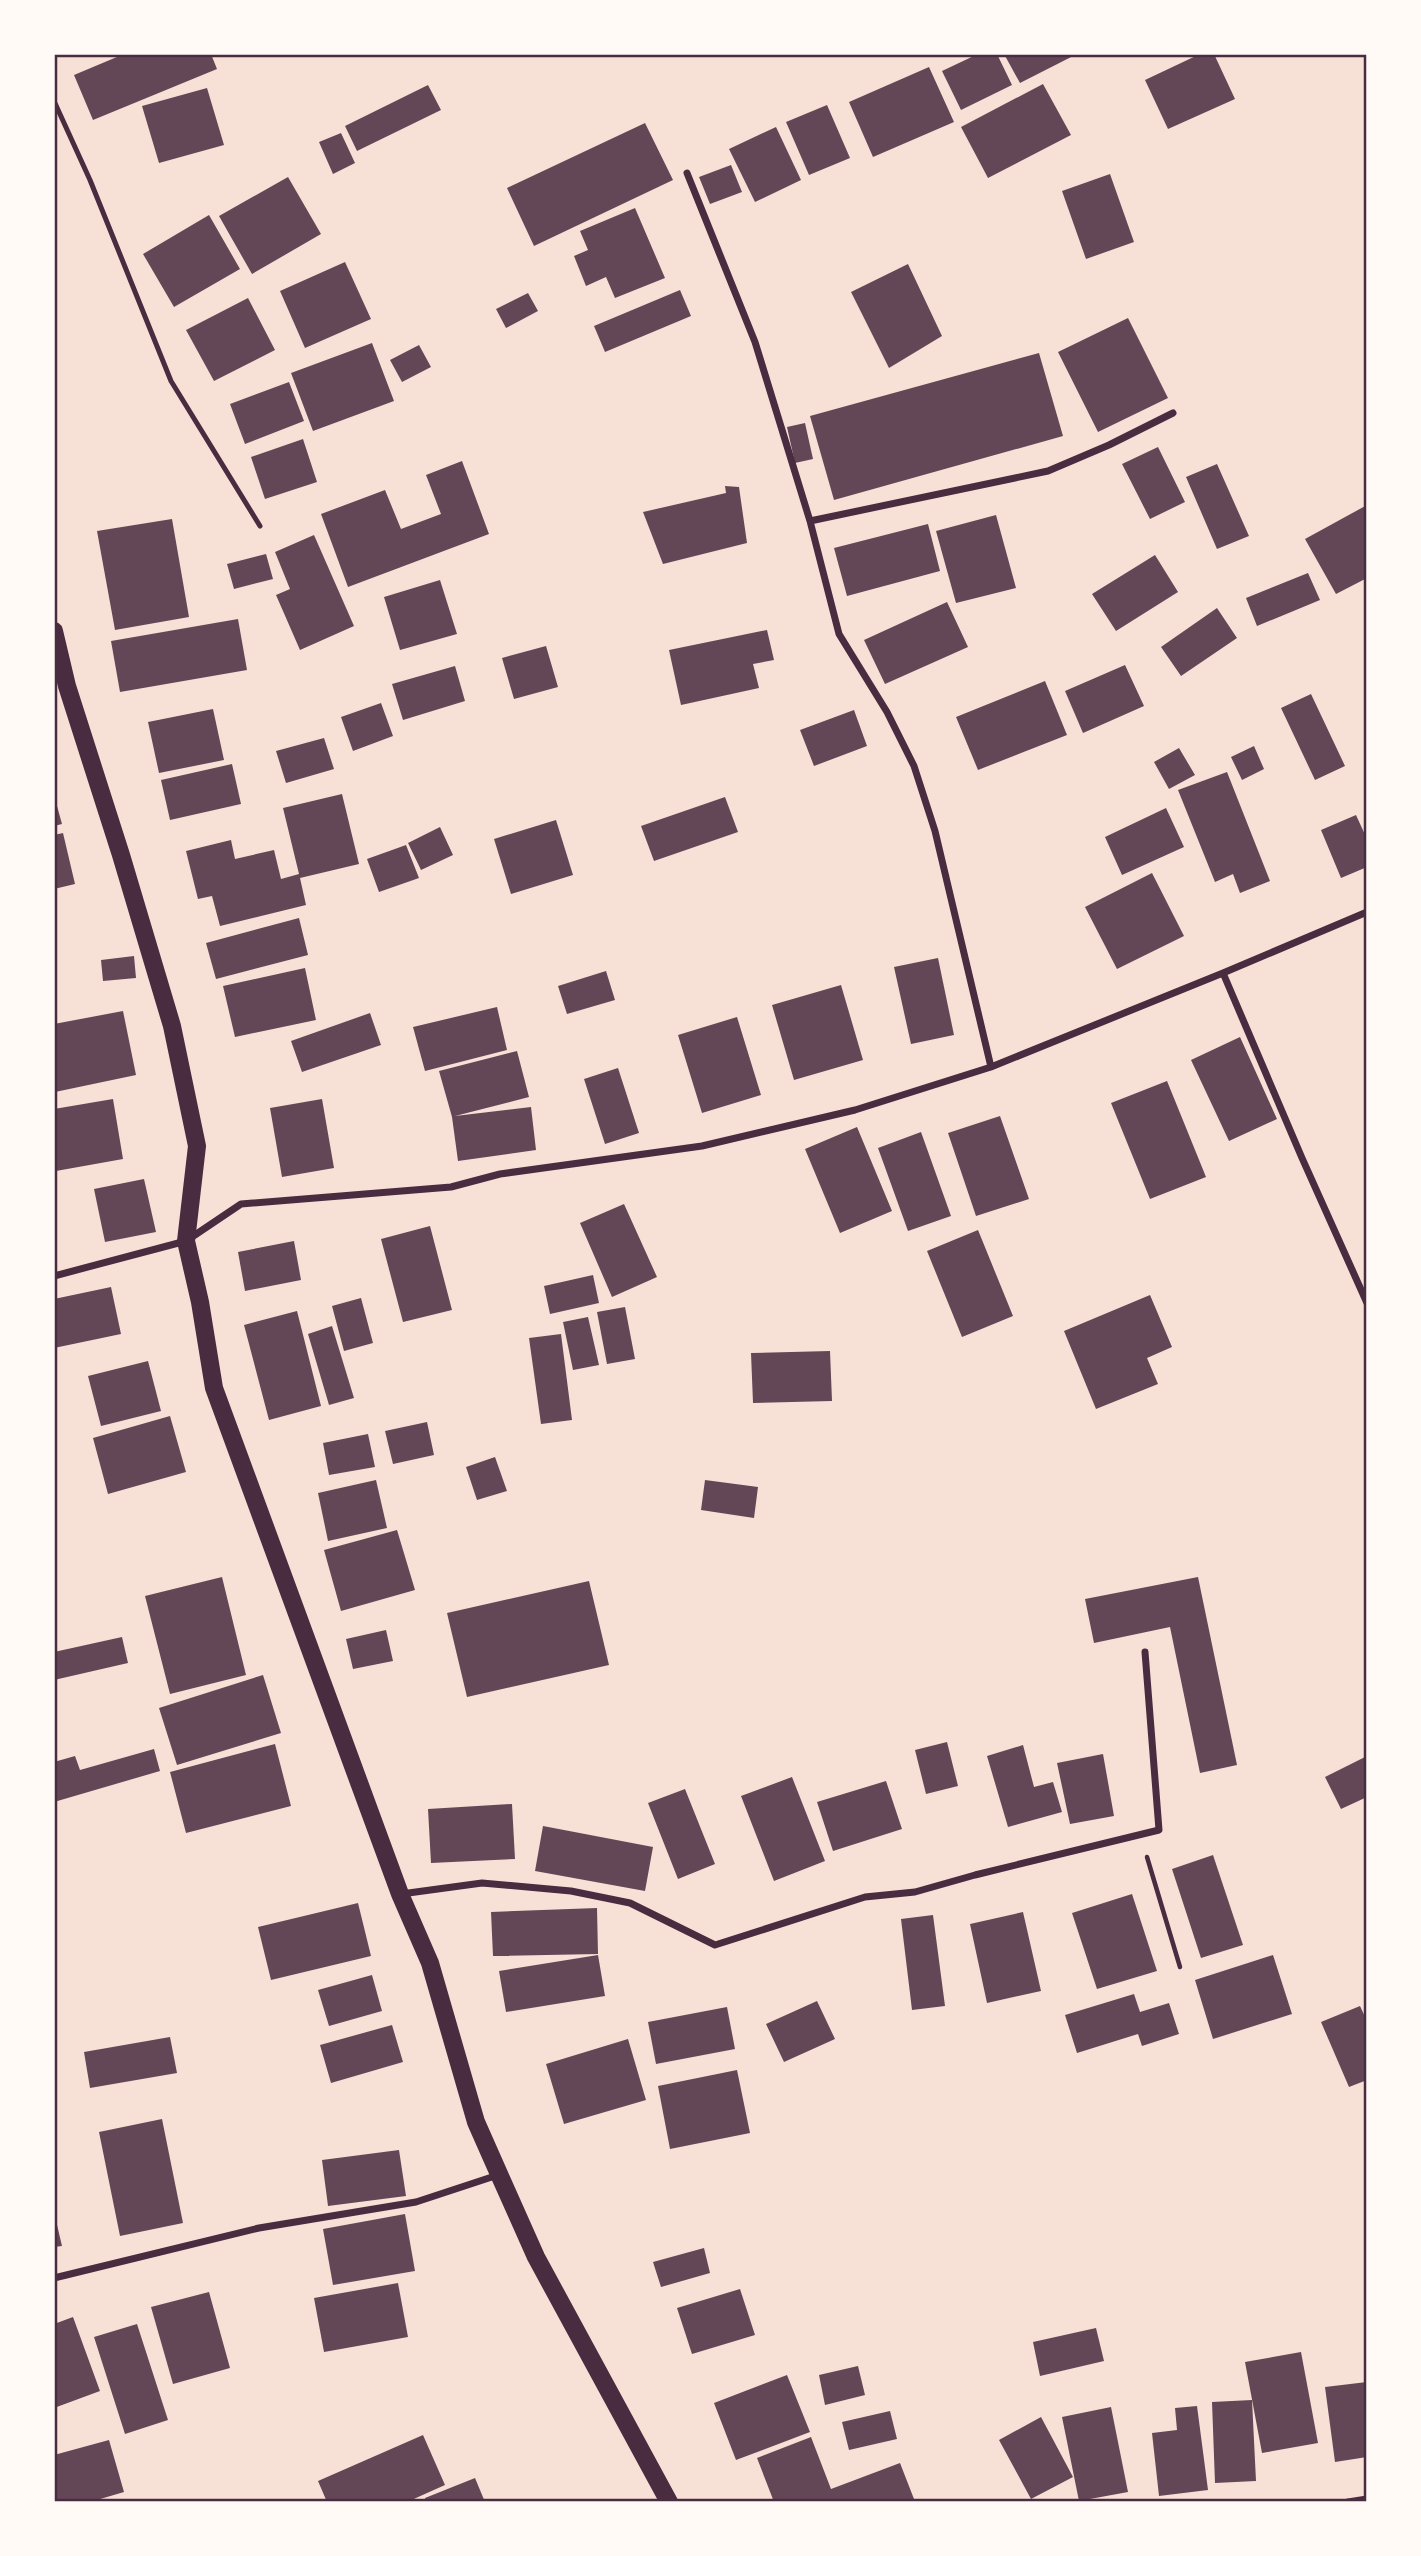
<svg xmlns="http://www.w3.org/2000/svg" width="1421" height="2556" viewBox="0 0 1421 2556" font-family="'PT Sans',sans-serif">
	<rect width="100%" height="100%" fill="#f7e1d7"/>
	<path fill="#644757" d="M124,54H211L217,69L93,120L74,75Z
		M978,54H997L1012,85L961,110L942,71Z
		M1004,54H1077L1020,83Z
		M1200,54H1214L1235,99L1168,129L1145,80Z
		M929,67L954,122L873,157L849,102Z
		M1043,84L1071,135L988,178L961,127Z
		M428,85L441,110L357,151L345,126Z
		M207,88L224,145L159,163L142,106Z
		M827,105L850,158L809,175L786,122Z
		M645,123L673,180L534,246L507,188Z
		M776,127L801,180L755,202L729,149Z
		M341,133L355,163L333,174L319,142Z
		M731,165L742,192L710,204L699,177Z
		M1110,174L1134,242L1086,259L1062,191Z
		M288,177L321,234L252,274L219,216Z
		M635,208L665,278L615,298L606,277L586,286L574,256L588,250L580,231Z
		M209,215L240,269L174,307L143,254Z
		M345,262L371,319L305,348L280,291Z
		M908,264L942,336L889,368L851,292Z
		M680,290L691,316L605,352L594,326Z
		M528,293L538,311L506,328L496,309Z
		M248,298L275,350L214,381L186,330Z
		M1128,318L1168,398L1098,432L1058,352Z
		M372,343L394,401L313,431L291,373Z
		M419,345L431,367L402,382L390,360Z
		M1039,353L1063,436L834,500L810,416Z
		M289,382L304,421L245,444L230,404Z
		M805,423L813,459L795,463L787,427Z
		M303,439L317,482L265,499L251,457Z
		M1158,447L1185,502L1150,519L1122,464Z
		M462,461L489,534L348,587L321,514L385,490L401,529L441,514L426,475Z
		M1217,464L1249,536L1217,549L1186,477Z
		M725,486L739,487L747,543L663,564L643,512L726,493Z
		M1367,505V578L1336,594L1305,539Z
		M996,515L1016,588L956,603L936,531Z
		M172,519L189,617L115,630L97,531Z
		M928,524L940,571L847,596L834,548Z
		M314,535L354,626L300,650L276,595L290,589L275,552Z
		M266,554L273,579L234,589L227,564Z
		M1155,555L1178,592L1116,631L1092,594Z
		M1308,573L1320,600L1257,626L1246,598Z
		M440,580L457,634L400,650L384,597Z
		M947,602L968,647L885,684L864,640Z
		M1217,608L1237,638L1181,676L1161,647Z
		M238,619L247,670L120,692L111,641Z
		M767,630L774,660L753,664L759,688L681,705L669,650Z
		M546,646L558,687L514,699L502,658Z
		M1125,665L1144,706L1083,733L1065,691Z
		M455,666L465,701L403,720L392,684Z
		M1045,681L1067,735L978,770L956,717Z
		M1311,694L1345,766L1315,780L1281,708Z
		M381,703L393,736L353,751L341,717Z
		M213,709L224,760L159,773L148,722Z
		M854,710L867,746L814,766L800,730Z
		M324,738L334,769L286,783L276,751Z
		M1254,746L1264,769L1242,780L1231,757Z
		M1179,748L1195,775L1169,789L1154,762Z
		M232,764L241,804L170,820L161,780Z
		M1227,772L1270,881L1240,893L1233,874L1215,882L1178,790Z
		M342,794L359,864L300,878L306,905L220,926L212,896L198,899L186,851L231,840L235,859L274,850L281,879L299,874L283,808Z
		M54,795L62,824L54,826Z
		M725,797L738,832L654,861L641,826Z
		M1166,808L1184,847L1122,875L1105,837Z
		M1356,815L1367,839V867L1341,878L1321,830Z
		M556,820L573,875L511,894L494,839Z
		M440,827L453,855L421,870L408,843Z
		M63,833L75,884L54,889V835Z
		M406,845L419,878L379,892L367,859Z
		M1152,873L1184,936L1117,969L1085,907Z
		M299,918L308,955L216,979L206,943Z
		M134,956L136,978L103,981L101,960Z
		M938,958L954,1035L911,1044L894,967Z
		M305,968L316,1020L235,1037L223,986Z
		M606,971L615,1000L567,1014L558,986Z
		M841,985L863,1060L794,1080L772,1005Z
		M497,1007L507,1050L425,1071L413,1027Z
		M123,1011L136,1075L55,1092L54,1024Z
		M370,1013L381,1045L302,1072L291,1041Z
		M737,1017L761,1095L702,1113L678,1035Z
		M1240,1037L1277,1119L1229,1141L1191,1060Z
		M517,1051L529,1097L455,1116L531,1107L536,1150L458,1161L452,1117L439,1071Z
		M618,1068L639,1133L605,1144L584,1079Z
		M1167,1081L1206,1177L1150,1199L1111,1103Z
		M113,1099L123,1159L56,1171L54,1109Z
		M322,1099L334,1168L282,1177L270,1108Z
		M1000,1116L1029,1199L976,1216L948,1133Z
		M857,1127L892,1211L840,1233L805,1149Z
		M921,1132L951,1216L908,1231L878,1148Z
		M144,1179L156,1232L105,1242L94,1189Z
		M624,1204L657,1277L612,1297L580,1223Z
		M430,1226L452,1310L403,1322L381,1239Z
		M978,1230L1013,1316L962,1337L927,1251Z
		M294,1241L301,1280L245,1291L238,1252Z
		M593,1275L599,1303L550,1314L544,1286Z
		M111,1287L121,1334L54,1348V1299Z
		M1150,1295L1172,1347L1147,1358L1158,1384L1096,1409L1064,1331Z
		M361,1298L373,1343L344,1351L332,1306Z
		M625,1307L635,1359L607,1364L597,1312Z
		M297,1311L321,1406L269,1420L244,1325Z
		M588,1317L599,1365L573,1370L563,1322Z
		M332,1326L354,1398L329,1405L308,1334Z
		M561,1334L572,1420L541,1424L529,1338Z
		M830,1351L832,1401L753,1403L751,1353Z
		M148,1361L161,1411L101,1426L88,1376Z
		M170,1416L186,1472L108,1494L93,1438Z
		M427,1422L434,1455L393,1464L385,1431Z
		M368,1434L375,1467L329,1475L323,1443Z
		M495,1457L507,1491L477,1500L466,1467Z
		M376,1480L387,1528L328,1541L318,1493Z
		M705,1480L758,1487L754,1518L701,1510Z
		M397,1530L415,1590L341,1611L324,1550Z
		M222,1577L246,1675L170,1694L145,1596Z
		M1198,1577L1237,1765L1200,1773L1170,1627L1094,1643L1085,1599Z
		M589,1581L609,1665L467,1697L447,1613Z
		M386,1630L393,1661L353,1669L346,1639Z
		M122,1637L128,1663L54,1680V1652Z
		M263,1675L281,1733L177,1765L159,1708Z
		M947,1742L958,1786L926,1794L915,1750Z
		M275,1744L291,1806L186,1833L170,1772Z
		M1023,1745L1034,1787L1053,1782L1062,1812L1008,1827L987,1756Z
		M154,1749L160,1771L54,1802V1762L75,1756L80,1770Z
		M1103,1754L1114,1816L1070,1824L1057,1763Z
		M1367,1756V1797L1341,1809L1325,1777Z
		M792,1777L825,1861L774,1881L741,1796Z
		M886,1781L902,1829L833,1851L817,1802Z
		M685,1789L715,1864L678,1879L648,1803Z
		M512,1804L515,1859L431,1863L428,1809Z
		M543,1826L653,1847L645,1891L535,1871Z
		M1213,1855L1243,1945L1201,1958L1172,1869Z
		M1132,1894L1157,1971L1097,1989L1072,1913Z
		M358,1903L371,1956L271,1980L258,1927Z
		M597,1908L598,1954L493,1956L491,1912Z
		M1023,1912L1041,1991L987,2003L970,1924Z
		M933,1915L945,2006L912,2010L901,1919Z
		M598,1955L605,1996L506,2012L499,1971Z
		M1273,1955L1292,2014L1213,2039L1195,1980Z
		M372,1975L382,2011L329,2026L318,1990Z
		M1134,1994L1140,2012L1169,2003L1179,2034L1142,2046L1138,2034L1077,2053L1065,2015Z
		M817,2001L835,2039L784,2062L766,2024Z
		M1360,2006L1367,2021V2080L1349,2087L1321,2022Z
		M727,2007L735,2049L656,2064L648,2022Z
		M392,2025L403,2062L331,2083L320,2045Z
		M170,2037L177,2073L90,2088L84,2052Z
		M628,2039L646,2100L564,2124L546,2064Z
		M737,2070L750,2133L670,2149L658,2086Z
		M162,2119L183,2223L120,2236L99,2132Z
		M399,2150L406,2196L328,2206L322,2160Z
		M54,2212L62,2246L54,2247Z
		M405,2214L415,2271L333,2285L323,2229Z
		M704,2248L710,2273L661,2287L653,2262Z
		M398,2283L408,2337L324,2352L314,2298Z
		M740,2289L755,2335L692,2354L677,2308Z
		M209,2292L230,2368L173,2384L151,2307Z
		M73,2317L100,2391L54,2408V2324Z
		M137,2324L168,2420L125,2434L94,2337Z
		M1096,2328L1104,2361L1040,2376L1033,2342Z
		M1301,2352L1318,2443L1262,2453L1245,2362Z
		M858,2366L865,2395L825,2405L819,2375Z
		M787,2375L810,2432L736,2460L714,2403Z
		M1367,2382V2457L1335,2462L1325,2387Z
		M1252,2400L1256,2481L1215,2483L1212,2402Z
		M1197,2406L1208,2490L1159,2496L1152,2433L1177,2430L1175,2408Z
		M1111,2407L1128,2492L1079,2501L1062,2417Z
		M890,2411L897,2439L849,2450L842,2422Z
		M1041,2417L1073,2477L1031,2499L999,2440Z
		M423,2435L445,2485L407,2502H327L318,2481Z
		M811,2437L831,2489L900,2463L914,2499L905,2502H774L757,2458Z
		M109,2440L124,2492L90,2502H54V2455Z
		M475,2478L485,2502H426L425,2498Z"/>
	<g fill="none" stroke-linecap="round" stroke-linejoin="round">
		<path stroke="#4a2c40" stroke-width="4.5" d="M1147,1857L1180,1967"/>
		<path stroke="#4a2c40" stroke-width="5" d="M54,101L90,180L171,381L260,526"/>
		<path stroke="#4a2c40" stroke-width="7" d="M687,173L755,342L810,521L839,634L887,712L914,766L935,831L991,1067
			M810,521L1048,471L1109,445L1173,413
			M1223,973L1302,1158L1367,1303
			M54,1276L186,1241L241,1204L451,1187L500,1174L702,1146L855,1110L991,1067L1223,973L1367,912
			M401,1894L482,1883L571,1891L630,1903L715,1945L865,1897L915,1892L975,1875L1159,1830L1145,1652
			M54,2278L259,2228L416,2202L498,2175
			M1348,2502L1367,2499"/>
		<path stroke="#4a2c40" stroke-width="18" d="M54,631L67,686L121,855L172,1026L197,1146L186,1241L200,1302L214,1388L400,1894L430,1963L476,2122L499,2174L536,2257L669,2502"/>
	</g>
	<rect width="1421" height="2556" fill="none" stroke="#fffaf5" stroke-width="112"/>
	<rect x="56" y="56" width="1309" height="2444" fill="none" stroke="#4a2c40" stroke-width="2.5"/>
</svg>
